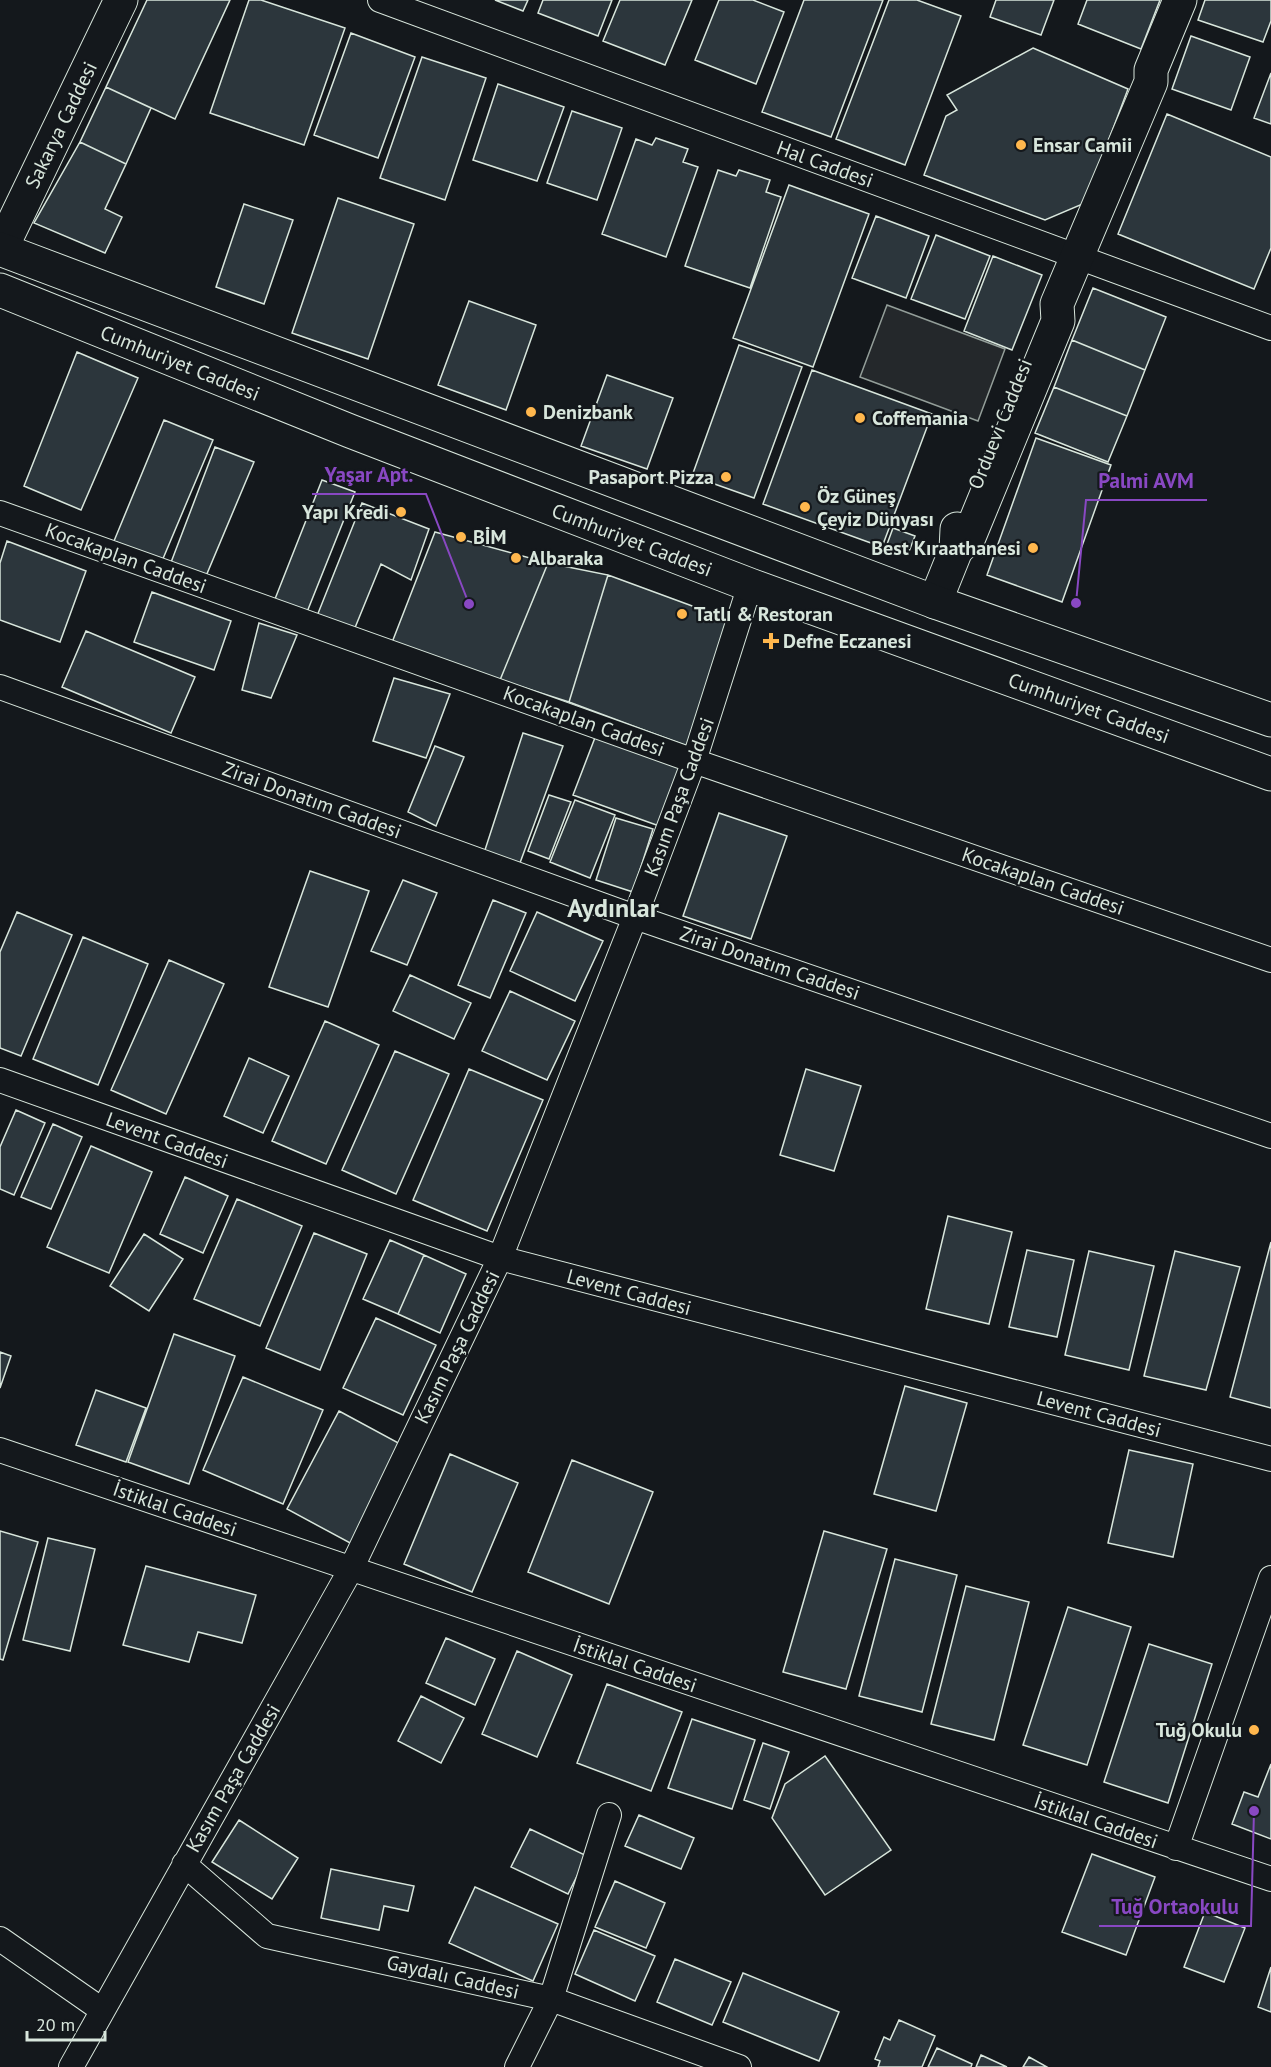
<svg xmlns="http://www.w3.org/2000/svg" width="1271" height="2067" viewBox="0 0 1271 2067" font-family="'PT Sans',sans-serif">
	<rect width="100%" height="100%" fill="#14181c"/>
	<path fill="#24282b" stroke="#939e99" stroke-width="1.5" d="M887,305L1005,349L978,421L860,377Z"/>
	<path fill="#2c363c" stroke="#d8e6dc" stroke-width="1.5" d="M147,0H230L175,119L106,87Z
		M249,0H261L345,28L304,145L210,113Z
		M495,0H528L523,11Z
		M543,0H612L598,36L538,13Z
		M620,0H692L665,65L603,41Z
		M719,0H753L784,12L756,84L695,60Z
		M804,0H883L831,137L762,112Z
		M889,0H917L961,16L905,165L836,139Z
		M996,0H1054L1041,35L990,17Z
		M1087,0H1160L1141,49L1078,24Z
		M1205,0H1271V21L1263,42L1198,20Z
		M351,33L415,57L378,158L314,135Z
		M1191,36L1250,57L1231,110L1172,89Z
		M1033,48L1128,89L1085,203L1045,220L924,175L946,116L957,110L947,95Z
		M422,57L486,78L445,200L380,178Z
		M1271,73V124L1254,118Z
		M498,84L564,107L537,181L473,160Z
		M106,87L151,108L126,164L80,142Z
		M572,111L622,128L597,200L547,183Z
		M1167,114L1271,157V248L1254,289L1118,234Z
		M656,138L688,149L683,162L698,167L666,257L602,234L636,139L652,145Z
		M80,142L126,164L105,209L122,217L105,253L34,223Z
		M718,170L736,176L739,170L770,180L766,192L781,197L750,288L685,266Z
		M789,185L869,214L813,367L733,338Z
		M338,198L414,224L368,359L292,333Z
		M244,204L293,220L264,304L216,287Z
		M876,216L929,236L906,298L852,278Z
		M936,235L990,256L965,319L911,299Z
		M993,256L1042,275L1012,350L964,331Z
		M1093,288L1166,317L1145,370L1072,340Z
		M469,301L536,325L506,410L438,385Z
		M1072,340L1145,370L1127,416L1054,387Z
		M739,345L802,367L754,498L692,476Z
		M77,352L138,378L81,510L24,486Z
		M812,370L932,414L882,547L763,504Z
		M607,375L673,398L647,469L581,446Z
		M1054,387L1127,416L1108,462L1035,433Z
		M164,420L213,440L162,561L114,541Z
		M1036,438L1111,465L1062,602L987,575Z
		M215,447L254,462L206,576L170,565Z
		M322,480L355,492L305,617L273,604Z
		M362,503L429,529L411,580L381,564L352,635L315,621Z
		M893,528L915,536L908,554L886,547Z
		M435,532L548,563L500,680L391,645Z
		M7,541L86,571L60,642L0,620V563Z
		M548,563L608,575L569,702L500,680Z
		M608,575L733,621L692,748L569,702Z
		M152,592L231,621L214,670L134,642Z
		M259,623L297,635L271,698L242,690Z
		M86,631L195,677L171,733L62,687Z
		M394,678L450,694L426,758L373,741Z
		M523,733L563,746L517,871L483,856Z
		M596,735L684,767L662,827L573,795Z
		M435,746L464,757L436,826L408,812Z
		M549,795L571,802L549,859L528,851Z
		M575,800L615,815L590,878L550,862Z
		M719,813L787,836L751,939L683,916Z
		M616,818L653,829L633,892L596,880Z
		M310,871L369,891L328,1007L269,987Z
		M403,880L437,893L407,965L371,951Z
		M493,900L526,913L490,998L458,985Z
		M17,912L72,935L21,1056L0,1048V952Z
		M537,912L603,941L575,1001L510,971Z
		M83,937L148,964L98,1085L33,1059Z
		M169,960L224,984L166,1114L111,1090Z
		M410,975L471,1003L454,1039L393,1011Z
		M510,991L575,1021L547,1080L482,1051Z
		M325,1021L379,1045L326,1164L272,1141Z
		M395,1051L449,1074L396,1194L342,1170Z
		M249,1058L289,1076L263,1133L224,1116Z
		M469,1069L543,1100L487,1231L413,1200Z
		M806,1069L861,1086L834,1171L780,1155Z
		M16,1110L45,1123L14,1195L0,1189V1147Z
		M53,1124L82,1137L51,1209L21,1197Z
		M91,1146L152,1172L109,1273L47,1247Z
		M185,1177L228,1196L203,1253L160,1234Z
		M237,1199L302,1226L260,1326L194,1299Z
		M948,1216L1012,1232L989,1324L926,1309Z
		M314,1233L367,1254L320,1370L266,1348Z
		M144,1234L183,1259L149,1311L110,1286Z
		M390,1240L424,1255L398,1314L363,1299Z
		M1271,1242V1408L1230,1397Z
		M1027,1250L1074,1260L1057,1337L1009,1327Z
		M1089,1251L1154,1266L1129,1370L1065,1355Z
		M1175,1251L1240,1267L1206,1390L1144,1376Z
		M424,1255L466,1274L440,1333L398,1314Z
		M376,1318L436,1345L403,1415L343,1388Z
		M174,1334L235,1356L189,1484L128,1462Z
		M0,1352L11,1356L0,1388Z
		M243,1377L323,1410L283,1504L203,1470Z
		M905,1386L967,1403L936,1511L874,1494Z
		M96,1390L146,1408L126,1462L76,1445Z
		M339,1411L404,1446L352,1544L287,1509Z
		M1129,1450L1193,1464L1173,1557L1108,1543Z
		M450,1454L518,1483L472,1592L404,1564Z
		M572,1460L653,1492L609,1604L528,1572Z
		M0,1531L38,1542L3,1660L0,1659Z
		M824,1531L887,1549L846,1689L783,1672Z
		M48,1538L95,1549L70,1651L23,1640Z
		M895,1559L957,1575L922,1712L859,1696Z
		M146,1566L256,1595L242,1643L198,1632L189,1662L123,1645Z
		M966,1586L1029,1602L994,1740L931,1724Z
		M1068,1607L1131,1627L1087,1765L1023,1745Z
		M446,1638L495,1659L475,1705L426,1683Z
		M1149,1644L1212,1664L1168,1803L1104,1782Z
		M517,1651L572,1675L537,1757L482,1734Z
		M607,1684L682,1712L651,1791L577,1763Z
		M421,1696L464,1718L441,1763L398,1741Z
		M692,1719L755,1740L732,1809L668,1788Z
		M763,1743L789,1752L770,1809L744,1800Z
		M825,1756L891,1850L825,1895L772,1818L785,1784Z
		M1271,1764V1839L1232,1824L1244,1792L1258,1797Z
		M639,1815L694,1838L681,1869L625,1846Z
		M239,1820L298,1858L272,1899L212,1862Z
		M530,1829L587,1856L568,1894L511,1867Z
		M1092,1854L1155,1877L1126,1955L1062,1932Z
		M331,1869L414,1886L408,1911L384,1906L379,1930L321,1918Z
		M615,1881L665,1903L646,1948L595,1927Z
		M475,1887L558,1924L533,1981L449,1943Z
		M1205,1912L1245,1928L1224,1982L1184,1967Z
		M594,1930L655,1956L635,2001L575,1974Z
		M675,1959L731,1982L712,2025L657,2002Z
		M1271,1967V2012L1258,2007Z
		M743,1973L839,2012L819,2061L723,2022Z
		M899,2020L935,2036L922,2067H878L880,2061L875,2059L884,2037L890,2040Z
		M937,2048L972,2064L971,2067H928Z
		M981,2055L1007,2067H976Z
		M1029,2057L1047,2067H1023Z"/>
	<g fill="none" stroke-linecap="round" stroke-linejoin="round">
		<defs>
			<path id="street" d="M380,0L1271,328
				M0,513L694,761L1271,960
				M0,687L635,917L1271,1136
				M0,1080L500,1258L1271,1459
				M0,1450L1271,1879
				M1176,1848L1271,1578
				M184,1864L267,1936L551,1999L739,2067
				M0,1939L102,2010
				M71,2067L351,1569L500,1258L635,917L694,761L750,585
				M517,2067L551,1999L609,1815"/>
			<path id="secondary" d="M1,249L121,0
				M956,550L969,537L1058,321L1057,304L1151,82V70L1180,0
				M935,602L956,550L957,529"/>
			<path id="highway" d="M0,249L935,602L1271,720
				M0,290L350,431L750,585L1271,774"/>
		</defs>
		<use href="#street" stroke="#d8e6dc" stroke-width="26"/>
		<use href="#secondary" stroke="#d8e6dc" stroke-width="35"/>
		<use href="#highway" stroke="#d8e6dc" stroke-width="35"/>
		<use href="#street" stroke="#14181c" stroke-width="24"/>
		<use href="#secondary" stroke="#14181c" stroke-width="33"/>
		<use href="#highway" stroke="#14181c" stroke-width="33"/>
	</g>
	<g fill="#ffb74d" stroke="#14181c" stroke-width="2">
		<circle cx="1021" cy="145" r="6"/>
		<circle cx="531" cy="412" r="6"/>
		<circle cx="860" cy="418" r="6"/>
		<circle cx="726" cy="477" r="6"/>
		<circle cx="805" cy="507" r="6"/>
		<circle cx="401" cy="512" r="6"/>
		<circle cx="461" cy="537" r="6"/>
		<circle cx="1033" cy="548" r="6"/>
		<circle cx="516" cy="558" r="6"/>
		<circle cx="682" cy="614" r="6"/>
		<path d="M768 632h6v6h6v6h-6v6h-6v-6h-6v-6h6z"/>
		<circle cx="1254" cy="1730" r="6"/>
	</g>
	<g text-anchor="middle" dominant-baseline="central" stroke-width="4.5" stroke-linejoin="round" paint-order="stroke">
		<g font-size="20" fill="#d8e6dc" stroke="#14181c">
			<text transform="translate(61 125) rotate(-64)">Sakarya Caddesi</text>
			<text transform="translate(825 164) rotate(20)">Hal Caddesi</text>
			<text transform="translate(180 363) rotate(22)">Cumhuriyet Caddesi</text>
			<text transform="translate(1000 424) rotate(-68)">Orduevi Caddesi</text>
			<text transform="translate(632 540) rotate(21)">Cumhuriyet Caddesi</text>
			<text transform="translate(126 558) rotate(20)">Kocakaplan Caddesi</text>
			<text transform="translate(1089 708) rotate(20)">Cumhuriyet Caddesi</text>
			<text transform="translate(584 721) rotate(20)">Kocakaplan Caddesi</text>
			<text transform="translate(679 797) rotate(-70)">Kasım Paşa Caddesi</text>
			<text transform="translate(312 800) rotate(20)">Zirai Donatım Caddesi</text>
			<text transform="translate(1043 881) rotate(19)">Kocakaplan Caddesi</text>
			<text transform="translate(770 963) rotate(19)">Zirai Donatım Caddesi</text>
			<text transform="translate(167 1140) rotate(20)">Levent Caddesi</text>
			<text transform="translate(629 1292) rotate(15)">Levent Caddesi</text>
			<text transform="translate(457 1347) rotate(-64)">Kasım Paşa Caddesi</text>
			<text transform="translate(1099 1414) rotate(15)">Levent Caddesi</text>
			<text transform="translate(175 1509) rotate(19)">İstiklal Caddesi</text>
			<text transform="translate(635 1665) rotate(19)">İstiklal Caddesi</text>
			<text transform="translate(233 1778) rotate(-60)">Kasım Paşa Caddesi</text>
			<text transform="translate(1096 1821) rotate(19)">İstiklal Caddesi</text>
			<text transform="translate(453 1977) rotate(13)">Gaydalı Caddesi</text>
		</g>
		<g font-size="20" font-weight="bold" fill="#d8e6dc" stroke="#14181c" text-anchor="start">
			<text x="1033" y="145">Ensar Camii</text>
			<text x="543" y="412">Denizbank</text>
			<text x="872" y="418">Coffemania</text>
			<text x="714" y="477" text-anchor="end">Pasaport Pizza</text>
			<text x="817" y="496">Öz Güneş<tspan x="817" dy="23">Çeyiz Dünyası</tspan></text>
			<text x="389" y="512" text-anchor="end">Yapı Kredi</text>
			<text x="473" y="537">BİM</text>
			<text x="1021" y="548" text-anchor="end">Best Kıraathanesi</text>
			<text x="528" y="558">Albaraka</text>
			<text x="694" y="614">Tatlı &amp; Restoran</text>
			<text x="783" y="641">Defne Eczanesi</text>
			<text x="1242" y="1730" text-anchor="end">Tuğ Okulu</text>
		</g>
		<g font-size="26" font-weight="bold" fill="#d8e6dc" stroke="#14181c">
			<text x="613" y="907">Aydınlar</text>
		</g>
	</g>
	<path fill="none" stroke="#8948c3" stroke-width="2" d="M469 604L426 494H312M1076 603L1086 500H1207M1254 1811L1251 1926H1099"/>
	<g fill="#8948c3" stroke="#14181c" stroke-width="2">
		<circle cx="469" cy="604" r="6"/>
		<circle cx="1076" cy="603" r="6"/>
		<circle cx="1254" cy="1811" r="6"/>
	</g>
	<g font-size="21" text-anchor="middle" font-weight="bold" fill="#8948c3" stroke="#14181c" stroke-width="4.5" stroke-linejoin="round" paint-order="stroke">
		<text x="369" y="482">Yaşar Apt.</text>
		<text x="1146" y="488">Palmi AVM</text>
		<text x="1175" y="1914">Tuğ Ortaokulu</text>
	</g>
	<path d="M27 2031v9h78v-9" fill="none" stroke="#d8e6dc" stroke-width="3"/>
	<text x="36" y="2031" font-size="18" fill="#d8e6dc" stroke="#14181c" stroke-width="4.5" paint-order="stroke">20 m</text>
</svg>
